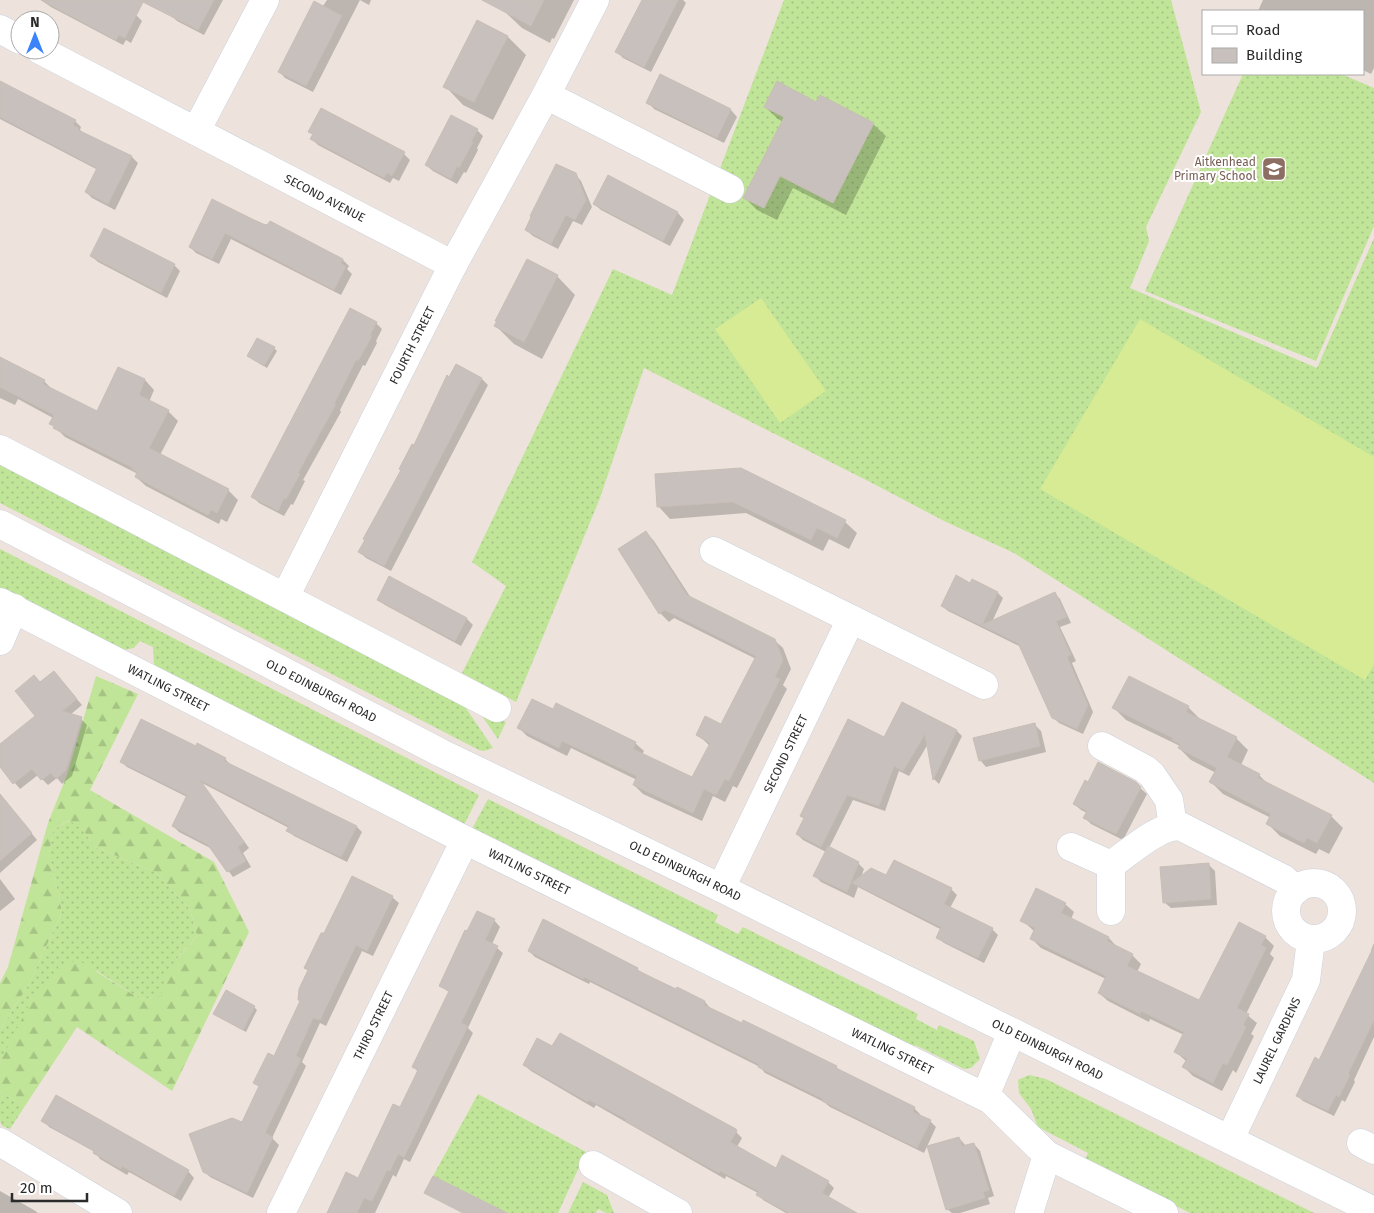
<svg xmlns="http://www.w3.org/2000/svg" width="1374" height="1213" viewBox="0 0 1374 1213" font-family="'Fira Sans',sans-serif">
	<defs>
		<pattern id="grass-dots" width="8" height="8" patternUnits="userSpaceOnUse" patternTransform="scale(1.25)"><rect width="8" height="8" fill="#c0e498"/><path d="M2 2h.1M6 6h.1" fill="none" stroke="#a5c483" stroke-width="1.8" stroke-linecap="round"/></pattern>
		<pattern id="forest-firs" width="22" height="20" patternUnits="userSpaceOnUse" patternTransform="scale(1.25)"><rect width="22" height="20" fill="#c0e498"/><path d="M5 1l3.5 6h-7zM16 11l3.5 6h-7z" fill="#a5c483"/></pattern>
	</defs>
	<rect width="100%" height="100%" fill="#ede3dc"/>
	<path fill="url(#grass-dots)" d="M784,0H1171L1201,112L1146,227L1149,241L1130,288L1317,368L1374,238V783L1014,553L944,521L872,483L644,368L600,498L516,702L462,673L506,586L472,562L613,269L672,295Z
		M1243,74H1341L1374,88V226L1316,361L1145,291Z
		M0,462L461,701L493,748L484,751L479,750L0,503Z
		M0,549L479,795L463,827L159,671L154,664L153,647L140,641L134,648L123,650L0,590Z
		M477,709L506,722L498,739Z
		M488,799L718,915L715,922L738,934L743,927L918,1014L916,1019L937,1030L939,1025L974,1041L980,1059L971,1068L964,1069L915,1045L912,1052L472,829Z
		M70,820L83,830L95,847L155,872L190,909L197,936C176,959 169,965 162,996L140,999L97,971L59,967C37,997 17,1029 0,1062V1030L29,984L62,912L49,854L53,830Z
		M1029,1075L1046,1079L1314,1213H1190L1085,1160L1088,1153L1038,1127L1031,1109L1019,1093L1018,1080Z
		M0,1092L25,1106L10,1129L2,1126L0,1121Z
		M478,1094L586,1152L558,1213H507L433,1176Z
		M583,1182L607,1195L614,1213H606L598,1209L596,1213H568Z"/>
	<path fill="url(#forest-firs)" d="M96,676L138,694L90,790L214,862L249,932L172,1091L77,1027L25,1106L0,1092V1062L29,1005L59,967L78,960L140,999L161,996L166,975L175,961L197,936L190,909L155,872L95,847L83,830L69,820L53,830L49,854L62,912L29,984L0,1030V983L8,967L48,823L67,775Z"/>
	<path fill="#d6eb94" d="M761,298L826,391L780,423L715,329Z
		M1140,319L1374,457V664L1365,680L1040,489Z"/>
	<path fill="#0003" d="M41,0H121L142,21L131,43L126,40L123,45L51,7Z
		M179,0H223L204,35L177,21L171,15Z
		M327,0H371L369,5L360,0L313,92L285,78L279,71Z
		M509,0H574L554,39L552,38L550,43L522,28L503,10Z
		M644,0H683L686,3L651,72L623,58L617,52Z
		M1263,0H1374V68L1371,74L1363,70V11H1258Z
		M478,22L508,37L526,55L493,120L463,105L445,86Z
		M661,76L731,110L737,117L724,143L654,109L648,102Z
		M0,83L75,121L81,127L80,130L84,134L132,157L138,163L115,210L92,198L86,192L98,170L0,119Z
		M817,103L873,124L886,136L846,215L793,188L777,220L757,210L745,198L783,122L778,119L765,107Z
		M477,130L483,136L477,148L478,150L466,173L464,172L457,184L433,171L426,165Z
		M309,131L404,154L410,160L399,181L393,178L390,183L318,145L312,139L314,136Z
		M575,174L581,181L592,207L582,225L573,221L558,249L533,236L526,230Z
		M609,177L678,213L684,220L670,246L601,210L594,204Z
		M213,201L343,260L349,266L347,269L352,274L341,295L231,239L219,264L196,253L190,247Z
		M91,256L174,265L180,271L167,298L98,262Z
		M557,276L575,295L542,359L514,344L496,326Z
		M376,323L382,329L376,341L377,343L365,366L363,365L340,410L341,412L303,480L305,481L293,505L291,504L284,516L259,503L253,497Z
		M274,348L277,351L267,368L248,356Z
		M0,359L44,381L53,390L98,413L119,368L145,380L154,390L149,402L168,411L178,421L160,455L228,490L238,500L227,522L221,519L219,524L146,486L136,477L138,474L65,437L51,423L53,418L18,399L15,405L0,398Z
		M482,379L488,385L391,571L366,558L360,552L414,447Z
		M740,469L845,522L857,533L849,549L829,539L823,551L746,513L670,519L659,507L656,476Z
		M646,532L654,541L691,598L774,640L783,648L791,669L783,685L787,689L737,788L733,786L725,802L713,796L702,821L643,794L634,785L637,780L571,748L567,756L527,736L519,728L554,711L635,743L644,751L642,755L692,779L710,746L698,735L722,726L756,659L674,618L669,622L660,613L620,549Z
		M390,578L467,619L473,625L461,646L385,605L379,599Z
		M972,581L998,593L1003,598L992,622L1055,594L1060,599L1071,623L1060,627L1076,661L1072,663L1093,712L1083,734L1059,723L1053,717L1021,647L948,611L942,606L971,584Z
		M54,672L82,705L70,715L81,719L87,725L72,776L62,784L57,778L48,785L38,775L20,789L0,765V746L37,716Z
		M903,704L957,731L962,736L939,784L934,779L928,744L909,776L899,771L885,811L853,800L829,848L858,863L864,869L861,877H887L951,889L957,895L950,908L992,929L998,935L984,963L944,943L938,937L942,930L858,887L854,898L821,882L815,876L826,852L803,840L797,834L885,739Z
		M1188,707L1200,719L1199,720L1236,738L1248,750L1241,765L1259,775L1269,785L1331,816L1343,828L1329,854L1319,849L1316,854L1280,836L1268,824L1271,818L1223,794L1211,782L1216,773L1191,760L1179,748L1180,746L1126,720L1114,708Z
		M1034,724L1041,731L1046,752L986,767L980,760Z
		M196,748L225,759L231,765L357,827L362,832L347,862L294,836L288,830L289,828L202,783L249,848L243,853L251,867L233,877L212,849L179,832L173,826L187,797L127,767L121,762Z
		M1089,783L1139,787L1147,794L1123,840L1091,824L1085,818L1087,813L1081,810L1074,804Z
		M0,794L37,840L0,873Z
		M1208,864L1215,871L1217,905L1171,908L1164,902Z
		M0,879L15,899L0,911Z
		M392,897L399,903L373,956L362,951L326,1026L320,1023L302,1062L306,1066L272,1138L279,1145L253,1198L210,1177L204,1171L242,1124L260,1088L255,1083L274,1057L302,1002L309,971L306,968L325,934Z
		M1065,904L1074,912L1071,919L1109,938L1117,947L1132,955L1141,964L1137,972L1200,1002L1265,937L1274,946L1270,954L1274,958L1246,1014L1257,1023L1251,1034L1254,1036L1236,1073L1233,1070L1222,1091L1193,1076L1184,1067L1187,1062L1176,1052L1184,1035L1150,1019L1149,1022L1108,1001L1099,993L1106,979L1041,948L1032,939L1035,932L1022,920Z
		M494,920L500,927L492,944L503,953L468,1028L473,1033L410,1162L404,1159L396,1177L393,1175L375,1213H328L359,1180L400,1109L418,1072L414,1067L450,993L440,985L467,933Z
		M1374,943V1037L1354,1080L1355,1082L1345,1102L1342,1100L1334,1116L1303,1101L1297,1095L1320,1061L1372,952L1371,950Z
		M529,951L637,969L644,975L676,991L677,989L705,1002L711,1009L836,1067L842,1072L914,1108L920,1114L919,1116L930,1121L936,1127L924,1153L830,1107L824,1102L765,1073L760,1067L590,982L589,984L535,957Z
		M254,1007L257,1010L246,1032L218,1016Z
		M524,1065L735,1131L742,1138L737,1147L776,1169L828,1182L834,1188L828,1198L841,1213H786L763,1200L758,1193L726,1176L725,1179L596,1105L594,1108L531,1071Z
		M43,1120L188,1171L194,1178L181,1201L129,1172L127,1175L100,1159L95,1152L49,1127Z
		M959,1138L966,1146L974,1144L980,1151L994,1196L988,1198L990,1204L960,1213H952L947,1209Z
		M0,1191L34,1210L38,1213H0Z"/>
	<path fill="#c8c0bc" stroke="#c8beb6" d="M41,0H214L198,30L143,2L125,38L119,35L116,40Z
		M482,0H544L531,26Z
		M642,0H678L644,67L615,52Z
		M314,1L342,16L306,86L278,72Z
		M477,20L508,36L474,102L443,87Z
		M660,74L731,109L717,138L646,103Z
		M0,81L76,120L73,125L79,128L78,130L132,156L108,204L85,192L97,168L0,117Z
		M777,81L816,102L820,95L874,123L833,203L780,176L764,208L743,198L784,117L764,107Z
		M321,108L405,152L392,176L387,173L384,178L310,139L313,134L308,132Z
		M451,115L478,129L471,142H473L459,168L457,166L451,179L425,165Z
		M556,164L576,173L586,200L575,220L566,215L551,244L525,230L531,217L530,216Z
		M608,175L678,212L663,241L593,204Z
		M212,199L262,224L267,225L270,221L343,259L341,264L346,266L334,290L225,233L212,259L189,247Z
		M104,228L175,264L161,293L90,256Z
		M527,259L558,275L524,342L494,326L497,321H495Z
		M350,308L377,322L370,335L372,336L358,361L356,360L334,404H336L298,473L300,474L286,499L284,498L278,511L251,497Z
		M257,338L275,347L264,366L247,356Z
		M0,357L45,380L43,384L97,411L118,367L145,379L139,395L169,410L149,448L229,489L217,513L211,510L208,515L167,494L135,477L137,472L132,469L133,468L53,428L54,426L49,424L54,415L0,387Z
		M456,364L482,378L384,566L358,552L365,540L363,539L401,470L399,469L412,444L414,445L447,375L449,377Z
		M741,468L846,520L837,538L817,528L811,540L733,502L657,507L655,474Z
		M646,531L687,595L775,639L783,660L775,677L780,679L729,781L725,779L716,795L704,789L693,813L633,785L637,776L562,741L559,748L517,728L532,699L553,709L556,703L636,742L633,749L692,777L710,743L696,735L705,716L721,724L756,656L665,610L659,614L618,549Z
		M956,575L970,583L972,579L998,592L982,625L1055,592L1067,617L1056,621L1071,655L1067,657L1088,705L1077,729L1052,718L1018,643L941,606Z
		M389,576L467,618L455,641L377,600Z
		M54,671L77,699L62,711L82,717L66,770L56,779L51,773L41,780L32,769L13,784L0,767V744L35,716L15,691L34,675L40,682Z
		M1129,676L1189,706L1186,712L1237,737L1227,757L1260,774L1258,778L1332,815L1317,843L1307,838L1304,843L1266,824L1271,814L1209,782L1217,768L1178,748L1180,744L1172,740L1173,738L1112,708Z
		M902,702L957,730L933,780L925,734L903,771L894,766L879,806L847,795L821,847L796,834L804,818L800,816L848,719L884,737Z
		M141,719L196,746L197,743L226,758L224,761L357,826L341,857L286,831L289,826L200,780L244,842L238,847L246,861L227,872L208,845L172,826L187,795L120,762Z
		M1035,723L1040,746L979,761L973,738Z
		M1098,762L1136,782L1141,787L1116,834L1083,818L1087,811L1073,804L1085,780L1088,782Z
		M0,794L32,833L0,861Z
		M828,846L859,862L847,892L813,876Z
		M894,860L952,888L944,904L993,928L978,958L936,938L941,927L852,883L871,868L886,875Z
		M1209,863L1211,899L1163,903L1160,867Z
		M352,876L393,896L367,951L356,945L320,1020L313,1018L296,1056L301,1059L265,1133L273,1137L247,1193L203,1172L189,1134L232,1118L242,1122L259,1086L253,1083L268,1053L274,1056L300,1001L298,1000L299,989L308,970L304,968L321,933H324Z
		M1036,888L1066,903L1061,913L1109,937L1107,941L1133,954L1127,966L1199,1000L1239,922L1266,936L1261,945L1266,948L1237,1008L1249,1014L1243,1025L1246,1027L1227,1065L1223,1063L1213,1083L1182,1067L1187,1059L1174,1052L1184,1032L1141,1011L1140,1014L1098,993L1106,976L1030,939L1035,928L1020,921Z
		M477,911L495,919L485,940L498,946L461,1023L468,1026L404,1157L398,1154L390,1171L387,1170L372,1201L364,1198L357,1213H327L346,1172L358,1178L393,1104L400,1107L418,1070L412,1067L449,991L439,986L465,930L467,931Z
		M543,919L638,968L637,970L655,979L676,989L677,987L705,1001L704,1005L742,1023L743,1020L782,1039L837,1066L836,1068L915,1107L913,1112L931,1120L917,1148L822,1101L823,1099L758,1067L759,1064L584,977L583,979L528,951Z
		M1374,946V1020L1348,1074L1350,1075L1339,1097L1336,1095L1328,1111L1296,1096L1315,1057L1319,1060Z
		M226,990L255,1006L243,1030L213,1014Z
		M560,1033L736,1129L737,1131L730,1142L776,1168L782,1155L829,1181L822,1193L857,1213H789L756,1195L758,1191L720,1171L719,1173L695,1160L625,1121L626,1119L589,1100L588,1102L523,1065L537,1038L552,1046Z
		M56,1095L189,1170L174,1196L122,1166L121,1169L93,1153L94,1151L41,1121Z
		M959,1137L962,1146L974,1143L989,1190L983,1192L985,1198L946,1210L927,1146Z
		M433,1176L507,1213H463L424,1193Z"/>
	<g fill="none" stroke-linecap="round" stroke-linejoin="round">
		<defs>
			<g id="minor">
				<path d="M0,29L20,40"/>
				<path id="s1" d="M40,50L453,265"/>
				<path d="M546,95L730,189"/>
				<path d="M196,131L265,0"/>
				<path d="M0,449L497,708"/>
				<path d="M714,551L851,619"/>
				<path id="s2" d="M285,597L453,265L546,95L595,0"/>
				<path id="s3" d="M0,602L463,839L991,1100L1047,1155L1164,1213"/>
				<path d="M0,641L14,608"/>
				<path d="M1102,746L1145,769L1152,775L1169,800L1173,826"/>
				<path d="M1071,847L1111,865V911"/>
				<path d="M1111,865C1130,852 1157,826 1180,826L1284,879L1296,890"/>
				<circle cx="1314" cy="911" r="28"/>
				<path id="s4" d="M721,888L851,619L984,685"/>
				<path d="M985,1096L1012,1032"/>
				<path id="s5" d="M1230,1139L1306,980L1311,940"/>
				<path d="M0,1142L118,1213"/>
				<path d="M1361,1143L1374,1150"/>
				<path d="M593,1165L678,1213"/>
				<path id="s6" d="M281,1213L465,840"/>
				<path d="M1029,1213L1047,1155"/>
			</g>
			<g id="secondary">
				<path id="s7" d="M0,524L441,753L721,888L1374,1211"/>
			</g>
		</defs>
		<use href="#minor" stroke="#cbd1dc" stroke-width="29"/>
		<use href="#secondary" stroke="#cbd1dc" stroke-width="29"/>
		<use href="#minor" stroke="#fff" stroke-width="28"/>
		<use href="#secondary" stroke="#fff" stroke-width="28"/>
	</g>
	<defs>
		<symbol id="school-square" viewBox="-11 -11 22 22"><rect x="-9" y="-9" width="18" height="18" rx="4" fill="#8d6e63" stroke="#fff"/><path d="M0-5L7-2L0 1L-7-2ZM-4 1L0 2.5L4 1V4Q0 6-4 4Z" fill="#fff"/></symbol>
	</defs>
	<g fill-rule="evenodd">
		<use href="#school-square" x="1260" y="155" width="28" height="28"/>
	</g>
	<g text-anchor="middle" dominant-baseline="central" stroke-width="4" stroke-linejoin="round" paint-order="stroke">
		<g font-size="12" fill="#785e54" stroke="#fff" text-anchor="end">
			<text x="1256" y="162">Aitkenhead<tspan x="1256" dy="14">Primary School</tspan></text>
		</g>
		<g font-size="12" fill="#2b2b2b" stroke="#fff">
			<text stroke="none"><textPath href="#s1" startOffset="321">SECOND AVENUE</textPath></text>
			<text stroke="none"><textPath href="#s2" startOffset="282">FOURTH STREET</textPath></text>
			<text stroke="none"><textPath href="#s3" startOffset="189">WATLING STREET</textPath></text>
			<text stroke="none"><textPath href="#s7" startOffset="362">OLD EDINBURGH ROAD</textPath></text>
			<text stroke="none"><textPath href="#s4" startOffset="149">SECOND STREET</textPath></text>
			<text stroke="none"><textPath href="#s3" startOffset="594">WATLING STREET</textPath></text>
			<text stroke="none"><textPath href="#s7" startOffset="768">OLD EDINBURGH ROAD</textPath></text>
			<text stroke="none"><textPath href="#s6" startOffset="209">THIRD STREET</textPath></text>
			<text stroke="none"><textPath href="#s5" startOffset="109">LAUREL GARDENS</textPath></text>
			<text stroke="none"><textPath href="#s7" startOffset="1172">OLD EDINBURGH ROAD</textPath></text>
			<text stroke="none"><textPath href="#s3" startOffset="999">WATLING STREET</textPath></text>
		</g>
	</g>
	<rect x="1202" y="10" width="162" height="65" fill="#ffffff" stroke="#aaaaaa"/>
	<rect x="1212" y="26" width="25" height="8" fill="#ffffff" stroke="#aaaaaa"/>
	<text x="1246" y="35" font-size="15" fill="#2b2b2b">Road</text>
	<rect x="1212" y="48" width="25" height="15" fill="#c8c0bc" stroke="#aaaaaa"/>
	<text x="1246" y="60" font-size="15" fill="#2b2b2b">Building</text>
	<g transform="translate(35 35)"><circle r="24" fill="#ffffff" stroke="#aaaaaa"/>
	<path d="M0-4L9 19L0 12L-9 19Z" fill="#3b83fb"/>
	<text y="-8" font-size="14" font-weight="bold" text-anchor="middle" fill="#2b2b2b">N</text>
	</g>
	<path d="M12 1193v8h75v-8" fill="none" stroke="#2b2b2b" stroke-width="2.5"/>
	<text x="20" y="1193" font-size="15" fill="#2b2b2b" stroke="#ffffff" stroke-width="4" paint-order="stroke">20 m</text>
</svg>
